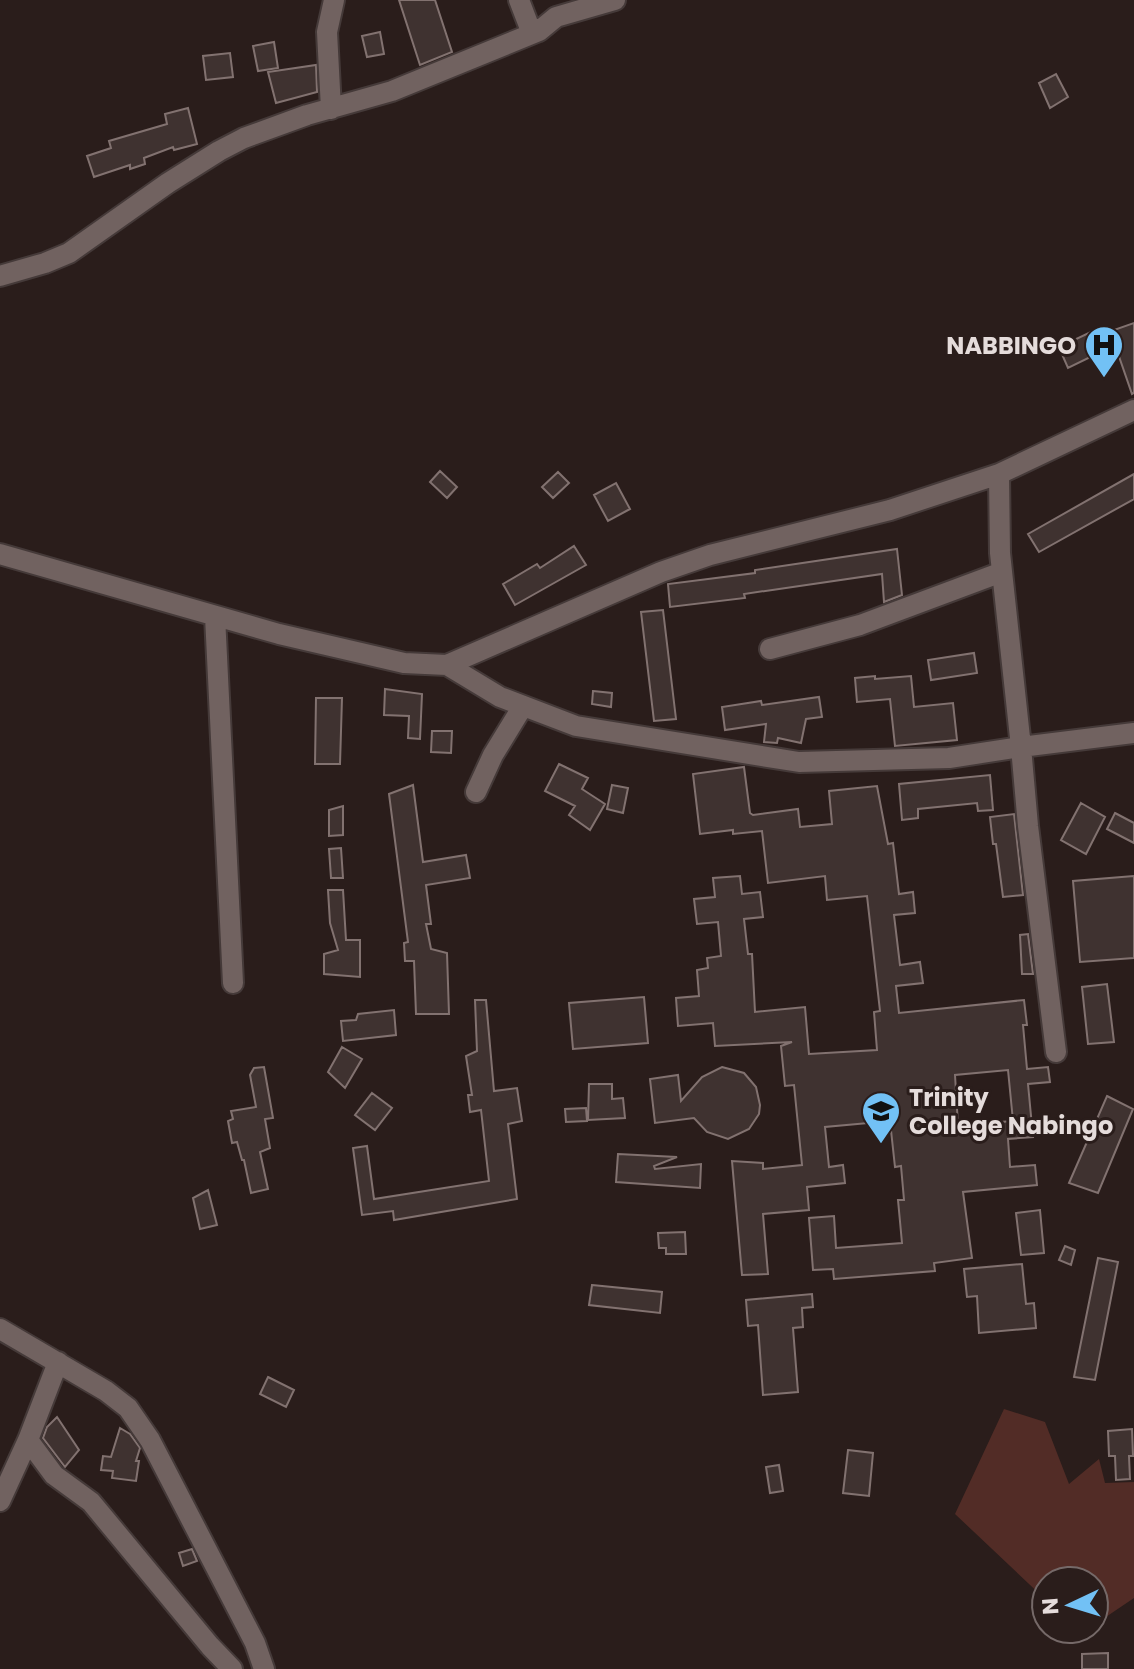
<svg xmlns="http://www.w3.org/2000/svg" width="1134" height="1669" viewBox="0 0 1134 1669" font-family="Poppins,sans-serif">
	<rect width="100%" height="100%" fill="#2a1d1b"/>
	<path fill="#522c26" d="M1004,1409L1045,1422L1069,1484L1099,1459L1105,1483L1134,1482V1598L1094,1625V1581H1046V1600L955,1514Z"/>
	<path fill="#3f3230" stroke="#827270" stroke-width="2" fill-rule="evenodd" d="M399,0H435L452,52L420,65Z
		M380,32L384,54L367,57L362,36Z
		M274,42L278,68L258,71L253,46Z
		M230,53L233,77L206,80L203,56Z
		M316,65L317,92L276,103L268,72Z
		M1056,74L1068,97L1050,108L1039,83Z
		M188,108L197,144L174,150L173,147L144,158L145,164L130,169V165L94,177L87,156L111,148L109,141L167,124L165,114Z
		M1134,323V393L1132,394L1115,345L1068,368L1061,352L1074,345L1072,341L1097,329L1100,335Z
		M440,471L457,487L447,498L430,482Z
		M558,472L569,483L553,498L542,487Z
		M1134,474V499L1039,552L1028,534Z
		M616,483L630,509L608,521L594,495Z
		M574,546L586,565L515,605L503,584L537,564L540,568Z
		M897,549L902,595L884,602L882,574L744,594L745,598L670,607L668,584L755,573V570Z
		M663,610L676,719L654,721L641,612Z
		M974,653L977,673L931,680L928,660Z
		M875,676V679L911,676L914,707L953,703L957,740L895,746L890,699L857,702L855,678Z
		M385,689L422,694L420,739L408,738L409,716L384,715Z
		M593,691L612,693L611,707L592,704Z
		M819,697L822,717L806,719L801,743L778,738L777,743L764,742L766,724L725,730L722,707L761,701L762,705Z
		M316,698H342L340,764H315Z
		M432,731H452L451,753L431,752Z
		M559,764L588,778L582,789L605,804L590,830L569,815L575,806L545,791Z
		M744,767L750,813L753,815L798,809L800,827L832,824L829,791L877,786L888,844L893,843L899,894L913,892L915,913L894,915L900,965L920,962L923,983L896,986L899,1013L1024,1000L1027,1025H1023L1027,1069L1048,1067L1050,1082L1028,1084L1033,1137L1008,1139L1010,1167L1035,1165L1037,1185L963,1192L972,1258L934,1263L935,1271L834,1279L833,1269L813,1270L809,1218L834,1216L836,1248L902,1243L898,1200H904L901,1166L895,1167L890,1121L825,1127L829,1167L843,1165L845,1183L807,1187L809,1210L763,1214L768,1274L742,1275L732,1161L763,1163V1169L802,1165L794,1085L785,1086L781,1046L792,1042L715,1046L713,1023L678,1026L676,998L699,996L697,970L708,968L707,958L721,956L718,922L697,924L694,899L715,897L713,878L740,876L742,894L760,892L763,917L744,919L748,954H752L755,1012L805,1007L809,1054L877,1050L874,1012L880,1011L867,896L827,900L825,876L768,883L762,831L733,834V830L700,834L693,774ZM1008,1070L1013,1121L958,1125L955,1075Z
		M990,775L993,810L978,811L977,803L918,809V818L902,820L899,784Z
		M413,785L423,862L466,855L470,878L426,885L431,924H426L431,949L447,953L449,1014H416L414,961H405L404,943L408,942L389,794Z
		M612,785L628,788L623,813L607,809Z
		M1081,803L1105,817L1086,854L1061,840Z
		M343,806V835L329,836V810Z
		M1115,813L1134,823V843L1107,829Z
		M1014,814L1023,895L1003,897L996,844H993L990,817Z
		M341,848L343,878H331L329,849Z
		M1134,876V958L1080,962L1073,881Z
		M328,890H343L346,940H360V977L324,974V954L338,950L330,923Z
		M1028,934L1033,974H1022L1020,935Z
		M1107,984L1114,1042L1088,1044L1082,987Z
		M644,997L648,1043L573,1049L569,1003Z
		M475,1000H486L494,1091L517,1088L522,1121L508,1124L517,1199L394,1220L393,1211L362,1215L353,1148L367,1146L374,1199L489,1181L481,1110L470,1112L468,1095H472L466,1056L477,1051Z
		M394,1010L396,1035L343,1041L341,1021L356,1020L358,1014Z
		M342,1047L362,1059L345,1088L328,1072Z
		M264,1067L273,1118L265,1119L270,1148L260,1152L268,1189L251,1193L244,1160H242L237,1142L232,1143L228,1121L233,1119L231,1111L256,1107L250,1075L254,1068Z
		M722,1067L744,1073L756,1087L760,1105L759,1114L749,1129L728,1139L707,1132L694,1118L655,1123L650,1079L678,1075L681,1101L702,1077Z
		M589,1084H612V1099L623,1098L625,1118L588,1120Z
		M372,1093L392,1108L375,1130L355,1115Z
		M1107,1096L1133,1109L1098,1193L1069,1183Z
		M586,1108L587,1121L566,1122L565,1109Z
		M618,1154L677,1157L654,1166L655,1169L701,1164L700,1188L616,1182Z
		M208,1190L217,1225L200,1229L193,1198Z
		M1040,1210L1044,1253L1021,1255L1016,1213Z
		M685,1232L686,1254H666V1248H659L658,1233Z
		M1065,1246L1075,1250L1071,1265L1059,1260Z
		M1098,1258L1118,1262L1095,1380L1074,1377Z
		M1022,1264L1026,1304L1034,1303L1036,1328L979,1333L977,1296L967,1297L964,1269Z
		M592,1285L662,1292L660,1313L589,1305Z
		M812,1294L813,1307L802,1308L803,1327L793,1328L798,1392L763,1395L758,1325L748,1326L746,1300Z
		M268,1377L294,1390L286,1407L260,1394Z
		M57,1417L79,1450L65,1467L43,1438L47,1427Z
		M120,1428L130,1434L140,1448L136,1461H139L136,1481L112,1478L113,1471L101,1470L103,1456L111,1457Z
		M1132,1429L1133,1456H1129L1130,1479L1116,1480L1115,1456H1109L1108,1431Z
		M848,1450L873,1453L869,1496L843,1493Z
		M779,1465L783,1491L770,1493L766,1467Z
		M192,1549L197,1561L183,1566L179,1553Z
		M1108,1653V1669H1082V1654Z"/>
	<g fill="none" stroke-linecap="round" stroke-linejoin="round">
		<defs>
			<path id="minor" d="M519,0L529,26L539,31
				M331,109L327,32L334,0
				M0,276L45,263L69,253L168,183L219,151L244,138L307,115L392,91L539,31L556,17L615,0
				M0,554L279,634L404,663L447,665L661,572L710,555L890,510L999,474L1134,410
				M215,616L233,983
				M770,649L860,625L1002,572
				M447,665L500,697L576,726L799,762L949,758L1021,747L1000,553L999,474
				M476,792L493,755L523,706
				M1056,1052L1028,826L1021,747L1134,733
				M0,1329L106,1391L128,1408L150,1440L255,1643L264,1669
				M28,1440L54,1475L91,1502L210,1646L232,1669
				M0,1501L28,1440L58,1362"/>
		</defs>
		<use href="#minor" stroke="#453a39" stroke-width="24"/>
		<use href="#minor" stroke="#716260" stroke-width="20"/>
	</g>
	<defs>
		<symbol id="hospital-pin" viewBox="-11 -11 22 30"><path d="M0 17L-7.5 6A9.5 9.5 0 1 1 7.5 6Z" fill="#72c1f5" stroke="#2a1d1b"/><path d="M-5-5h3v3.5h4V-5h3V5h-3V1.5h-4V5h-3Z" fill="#111"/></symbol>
		<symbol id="school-pin" viewBox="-11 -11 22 30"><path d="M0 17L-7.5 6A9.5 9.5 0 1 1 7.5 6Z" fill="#72c1f5" stroke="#2a1d1b"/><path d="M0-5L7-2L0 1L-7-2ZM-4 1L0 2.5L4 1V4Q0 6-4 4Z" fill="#111"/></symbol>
	</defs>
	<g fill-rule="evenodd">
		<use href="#hospital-pin" x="1082" y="323" width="44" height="60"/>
		<use href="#school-pin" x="859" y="1089" width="44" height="60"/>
	</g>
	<g text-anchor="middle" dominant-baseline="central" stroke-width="6" stroke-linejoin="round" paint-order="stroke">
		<g font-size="24" font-weight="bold" fill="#e5dcdb" stroke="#2a1d1b" text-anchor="end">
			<text x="1076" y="345">NABBINGO</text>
			<text x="909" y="1097" text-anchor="start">Trinity<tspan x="909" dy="28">College Nabingo</tspan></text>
		</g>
	</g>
	<g transform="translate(1070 1605) rotate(266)"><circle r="38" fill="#2a1d1b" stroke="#756968" stroke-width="2"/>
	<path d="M0-6L14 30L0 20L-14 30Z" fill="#72c1f5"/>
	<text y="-12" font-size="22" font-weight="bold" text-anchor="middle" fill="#e5dcdb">N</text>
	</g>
</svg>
